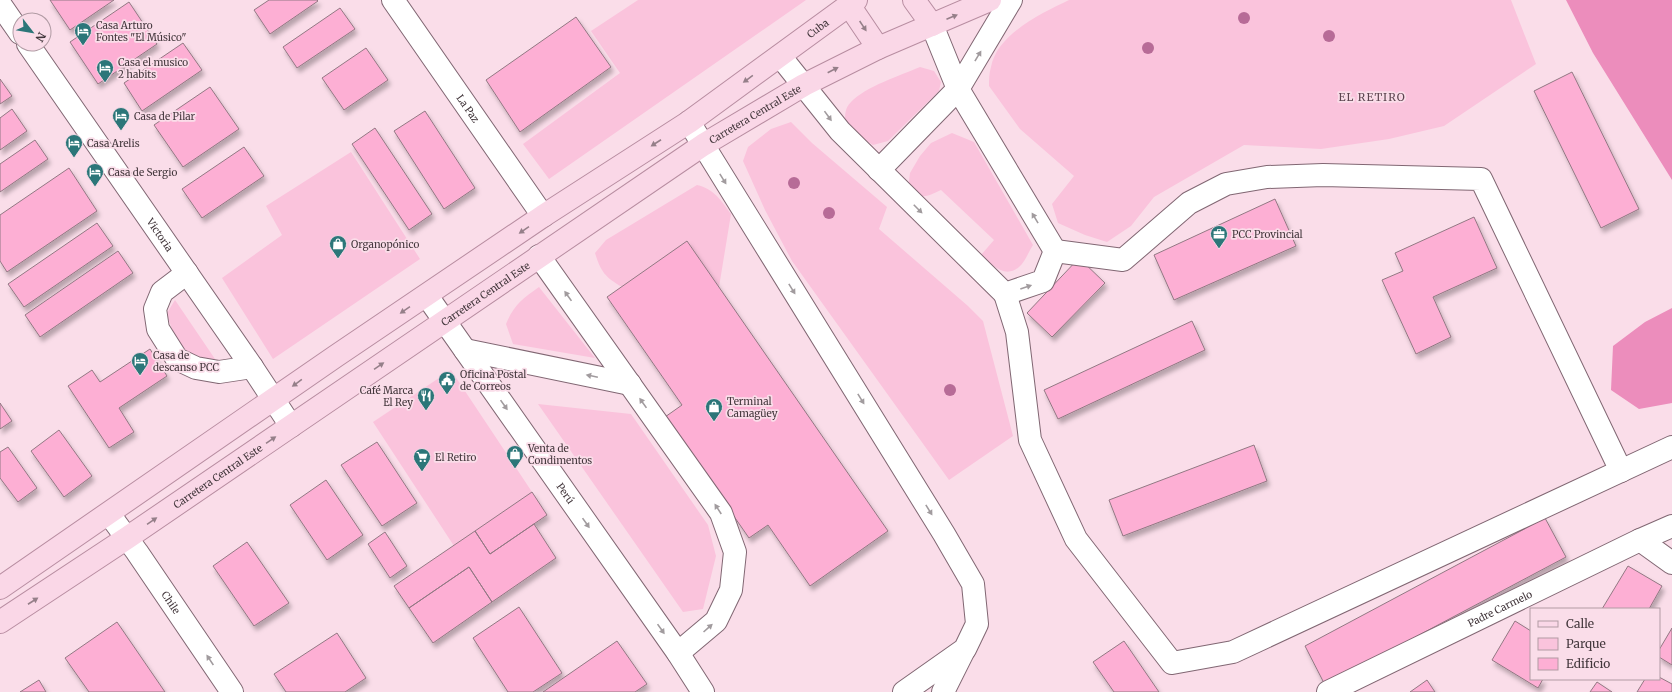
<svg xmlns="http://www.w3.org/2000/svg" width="1672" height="692" viewBox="0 0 1672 692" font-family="Merriweather,serif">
	<defs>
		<filter id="shadow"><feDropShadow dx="2.5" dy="4.5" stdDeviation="2" flood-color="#0004"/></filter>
	</defs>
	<rect width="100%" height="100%" fill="#fadde9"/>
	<path fill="#fac3dc" d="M638,0H806L549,179L523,144L620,73L591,31Z
		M1069,0H1511L1536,64L1444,126L1389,139L1321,149L1244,145L1154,197L1131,226L1107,242L1085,235L1058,223L1052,204L1074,176L1020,129L989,86C989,80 989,73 991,67C997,34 1042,13 1069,0Z
		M920,67L934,71L941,82L939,91L888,141L873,145L857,135L845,122C845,114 845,108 851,102C865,87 901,75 920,67Z
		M791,122L812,143L887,207L879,229L968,306L983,321L1013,436L949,480L792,261L765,210L743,161L748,147L771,129Z
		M952,133L974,142L1033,245C1029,251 1025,262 1019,267C1005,279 992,265 981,255L994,240L941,190C926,197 921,200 908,188L910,173L920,156L931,143Z
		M351,152L420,259L273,359L222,278L282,235L266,206Z
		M697,185C714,189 721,200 731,214L719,287H622C605,277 601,272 595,253L606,240Z
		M539,287L595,358L513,344L506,324C514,305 522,299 539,287Z
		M175,300L215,359C209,359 201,359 196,357C179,350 171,329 167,313Z
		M451,370L532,492L454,546L373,422Z
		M538,404L631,414L708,525L716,556L703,609L683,612Z"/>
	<path fill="#ec8dbc" d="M1566,0H1672V180L1593,53Z
		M1672,308V403L1639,409L1611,390L1613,346L1645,322Z"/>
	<path fill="#fdafd4" stroke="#927883" filter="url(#shadow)" d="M50,0H114L70,30Z
		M269,0H317L318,1L270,34L254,10Z
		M129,2L157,44L98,84L70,42Z
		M340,8L355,29L297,68L283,47Z
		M576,17L611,67L520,132L486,80Z
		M183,43L202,70L142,111L124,83Z
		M366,48L388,80L344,110L322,78Z
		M1572,72L1639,209L1601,228L1534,91Z
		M0,79L12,96L0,104Z
		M210,87L239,129L183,167L154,125Z
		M12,109L27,131L0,150V118Z
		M425,111L475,188L444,209L394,131Z
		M375,128L432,214L409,230L352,144Z
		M35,140L48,159L0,192V164Z
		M244,147L264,176L202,218L182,189Z
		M69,168L97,211L7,272L0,261V215Z
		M1275,199L1296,246L1174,300L1154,255Z
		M1474,217L1497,268L1433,297L1451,337L1416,354L1382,280L1403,271L1395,253Z
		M97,223L113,246L24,307L8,284Z
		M687,241L888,531L810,586L768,525L749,538L665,417L682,405L607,297Z
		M118,251L133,273L40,337L25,315Z
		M1079,258L1105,283L1052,337L1027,313Z
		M1192,321L1205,350L1058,419L1044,390Z
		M150,349L167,376L119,408L134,432L109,448L68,386L92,370L100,382Z
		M0,403L12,421L0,429Z
		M59,430L92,476L64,497L31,451Z
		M377,442L417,503L382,526L341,465Z
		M1254,445L1267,481L1123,536L1109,500Z
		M8,447L37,488L18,502L0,478V452Z
		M326,480L363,535L327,560L290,505Z
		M532,492L547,515L490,554L475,531Z
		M1545,518L1566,557L1325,685L1305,646Z
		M534,524L556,558L492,602L469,567L409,608L394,586L475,531L490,554Z
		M385,532L407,566L390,578L368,544Z
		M247,542L289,603L254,626L213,566Z
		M1628,566L1662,586L1649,609H1602Z
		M469,567L492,602L433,643L409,608Z
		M519,607L562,673L533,692H508L473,638Z
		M1515,621L1531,631V679H1543L1538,688L1492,660Z
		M117,622L165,692H89L65,658Z
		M1672,628V665L1659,657V650Z
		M337,633L366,678L345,692H286L274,674Z
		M617,641L647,684L635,692H543Z
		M1124,641L1159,692H1114L1093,662Z
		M1659,677L1672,684V692H1637L1645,679H1659Z
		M39,680L46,692H20Z
		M1427,680L1435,692H1410Z
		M1597,682L1612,692H1590Z"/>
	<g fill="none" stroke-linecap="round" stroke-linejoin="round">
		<defs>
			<g id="minor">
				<path id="s1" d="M393,0L543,216"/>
				<path d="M0,4L20,33"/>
				<path d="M932,25L958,89L1055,251"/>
				<path id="s2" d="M28,44L252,367L291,426"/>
				<path d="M780,56L840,131L1005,294L1043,281L1055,251"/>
				<path d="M689,122L944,534L973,584L977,624L965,649L904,692"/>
				<path d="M879,170L958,89L1011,0"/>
				<path d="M1055,251L1123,260L1189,203L1226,184L1267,177L1323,175L1481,179L1621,471"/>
				<path d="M539,256L721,513L735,552L731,590L716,621L678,653"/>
				<path d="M187,273L162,292L155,309L158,329L177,359L196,368L219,372L252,367"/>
				<path d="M1005,294L1017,332L1030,440L1076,539L1172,663L1233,652L1672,447"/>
				<path id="s3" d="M427,296L678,653L703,692"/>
				<path d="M465,350L630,384"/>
				<path id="s4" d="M109,514L137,552L232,692"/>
				<path d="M1640,540L1672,563"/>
				<path d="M943,692L963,652"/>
				<path id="s5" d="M1328,692L1640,540L1672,526"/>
			</g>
			<g id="major">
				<path d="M914,0L932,25"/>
				<path d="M849,5L878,48"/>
				<path id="s6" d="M0,588L336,356L543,216L689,122L856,0"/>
				<path id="s7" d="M0,622L127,538L703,145L804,85L878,48L990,0"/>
			</g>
		</defs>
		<use href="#minor" stroke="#816773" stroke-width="24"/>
		<use href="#major" stroke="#b88da1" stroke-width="24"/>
		<use href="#minor" stroke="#fff" stroke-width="22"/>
		<use href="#major" stroke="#fad7e7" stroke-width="22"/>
	</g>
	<g fill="#b76b97">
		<circle cx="1244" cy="18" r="6"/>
		<circle cx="1329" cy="36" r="6"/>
		<circle cx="1148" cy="48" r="6"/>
		<circle cx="794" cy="183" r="6"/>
		<circle cx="829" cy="213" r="6"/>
		<circle cx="950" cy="390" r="6"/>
	</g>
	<defs><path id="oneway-solid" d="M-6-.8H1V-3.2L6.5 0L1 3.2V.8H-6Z"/></defs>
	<g fill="#957f89">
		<use href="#oneway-solid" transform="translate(952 17) rotate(-23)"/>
		<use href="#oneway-solid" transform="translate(863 26) rotate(56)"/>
		<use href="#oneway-solid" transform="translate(833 70) rotate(-27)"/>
		<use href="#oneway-solid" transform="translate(748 79) rotate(144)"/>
		<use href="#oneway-solid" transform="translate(656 143) rotate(147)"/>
		<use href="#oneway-solid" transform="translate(524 230) rotate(146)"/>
		<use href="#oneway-solid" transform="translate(405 310) rotate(146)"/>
		<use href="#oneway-solid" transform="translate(379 366) rotate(-34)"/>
		<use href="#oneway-solid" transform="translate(297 383) rotate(144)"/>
		<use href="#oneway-solid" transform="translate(271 440) rotate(-34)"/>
		<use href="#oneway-solid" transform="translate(152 521) rotate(-34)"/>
		<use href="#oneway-solid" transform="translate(33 601) rotate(-33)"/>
	</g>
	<g fill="#a19b9e">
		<use href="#oneway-solid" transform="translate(978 56) rotate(-59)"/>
		<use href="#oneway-solid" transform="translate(828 116) rotate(54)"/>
		<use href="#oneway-solid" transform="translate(723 179) rotate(58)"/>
		<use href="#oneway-solid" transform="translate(918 209) rotate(45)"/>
		<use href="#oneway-solid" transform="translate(1035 218) rotate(-121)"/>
		<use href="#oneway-solid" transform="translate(1026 287) rotate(-19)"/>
		<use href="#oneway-solid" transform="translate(792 289) rotate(58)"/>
		<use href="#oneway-solid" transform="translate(568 296) rotate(-125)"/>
		<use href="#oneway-solid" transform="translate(592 376) rotate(-168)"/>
		<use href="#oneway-solid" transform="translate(861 399) rotate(58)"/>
		<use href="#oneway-solid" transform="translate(643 403) rotate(-125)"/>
		<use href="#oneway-solid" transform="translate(504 405) rotate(55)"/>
		<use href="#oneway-solid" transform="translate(718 509) rotate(-123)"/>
		<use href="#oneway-solid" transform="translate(929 510) rotate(58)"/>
		<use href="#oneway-solid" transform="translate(586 523) rotate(55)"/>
		<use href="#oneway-solid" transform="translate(708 628) rotate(-42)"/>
		<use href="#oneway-solid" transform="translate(661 629) rotate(55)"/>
		<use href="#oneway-solid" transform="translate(210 660) rotate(-124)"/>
	</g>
	<defs>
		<symbol id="hotel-pin" viewBox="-11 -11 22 30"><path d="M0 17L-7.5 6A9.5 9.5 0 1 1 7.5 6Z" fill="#2c7679" stroke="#fadde9"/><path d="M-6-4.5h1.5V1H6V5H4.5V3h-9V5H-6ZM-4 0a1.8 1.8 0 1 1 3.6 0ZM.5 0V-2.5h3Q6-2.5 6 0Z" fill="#fff"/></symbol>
		<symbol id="office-pin" viewBox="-11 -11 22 30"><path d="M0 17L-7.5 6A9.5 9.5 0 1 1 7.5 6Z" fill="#2c7679" stroke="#fadde9"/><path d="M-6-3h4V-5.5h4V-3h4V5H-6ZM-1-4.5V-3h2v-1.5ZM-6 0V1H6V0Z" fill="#fff"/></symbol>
		<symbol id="shop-pin" viewBox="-11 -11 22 30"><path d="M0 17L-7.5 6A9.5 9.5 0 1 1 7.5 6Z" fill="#2c7679" stroke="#fadde9"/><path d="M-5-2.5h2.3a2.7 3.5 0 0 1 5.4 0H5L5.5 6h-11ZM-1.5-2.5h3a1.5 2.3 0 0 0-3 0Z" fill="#fff"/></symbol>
		<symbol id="civic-pin" viewBox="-11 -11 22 30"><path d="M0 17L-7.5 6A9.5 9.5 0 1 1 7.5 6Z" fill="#2c7679" stroke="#fadde9"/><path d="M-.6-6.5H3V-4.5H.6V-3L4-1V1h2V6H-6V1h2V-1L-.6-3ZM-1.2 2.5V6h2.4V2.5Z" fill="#fff"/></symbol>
		<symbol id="restaurant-pin" viewBox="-11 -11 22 30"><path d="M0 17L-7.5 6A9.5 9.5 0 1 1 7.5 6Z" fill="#2c7679" stroke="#fadde9"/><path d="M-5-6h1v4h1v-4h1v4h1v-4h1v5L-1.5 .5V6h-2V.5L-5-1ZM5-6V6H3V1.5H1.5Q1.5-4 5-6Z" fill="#fff"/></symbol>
		<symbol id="supermarket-pin" viewBox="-11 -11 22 30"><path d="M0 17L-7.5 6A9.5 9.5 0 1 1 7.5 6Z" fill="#2c7679" stroke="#fadde9"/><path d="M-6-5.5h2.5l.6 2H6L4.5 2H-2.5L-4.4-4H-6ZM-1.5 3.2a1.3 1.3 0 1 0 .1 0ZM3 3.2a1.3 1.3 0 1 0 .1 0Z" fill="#fff"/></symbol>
	</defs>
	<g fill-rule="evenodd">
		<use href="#hotel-pin" x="73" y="21" width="20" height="27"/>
		<use href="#hotel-pin" x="95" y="58" width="20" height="27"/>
		<use href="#hotel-pin" x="111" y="106" width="20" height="27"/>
		<use href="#hotel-pin" x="64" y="133" width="20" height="27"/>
		<use href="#hotel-pin" x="85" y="162" width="20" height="27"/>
		<use href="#office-pin" x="1209" y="224" width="20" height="27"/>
		<use href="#shop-pin" x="328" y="234" width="20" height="27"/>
		<use href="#hotel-pin" x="130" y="351" width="20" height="27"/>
		<use href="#civic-pin" x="437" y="370" width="20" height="27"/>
		<use href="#restaurant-pin" x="416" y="386" width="20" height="27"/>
		<use href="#shop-pin" x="704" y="397" width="20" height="27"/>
		<use href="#shop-pin" x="505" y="444" width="20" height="27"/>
		<use href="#supermarket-pin" x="412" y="447" width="20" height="27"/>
	</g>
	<g text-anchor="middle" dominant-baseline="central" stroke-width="3.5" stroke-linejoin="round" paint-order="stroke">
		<g font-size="10" fill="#43373c" stroke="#fadde9" text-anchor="start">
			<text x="96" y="25">Casa Arturo<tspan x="96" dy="12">Fontes "El Músico"</tspan></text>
			<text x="118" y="62">Casa el musico<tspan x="118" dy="12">2 habits</tspan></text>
			<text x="134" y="116">Casa de Pilar</text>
			<text x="87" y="143">Casa Arelis</text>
			<text x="108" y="172">Casa de Sergio</text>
			<text x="1232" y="234">PCC Provincial</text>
			<text x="351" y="244">Organopónico</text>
			<text x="153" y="355">Casa de<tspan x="153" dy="12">descanso PCC</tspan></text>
			<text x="460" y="374">Oficina Postal<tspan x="460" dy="12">de Correos</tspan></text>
			<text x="413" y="390" text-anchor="end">Café Marca<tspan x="413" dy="12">El Rey</tspan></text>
			<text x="727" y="401">Terminal<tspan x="727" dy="12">Camagüey</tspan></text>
			<text x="528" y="448">Venta de<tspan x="528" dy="12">Condimentos</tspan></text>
			<text x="435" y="457">El Retiro</text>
		</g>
		<g font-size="10" fill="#43373c" stroke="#fadde9">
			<text stroke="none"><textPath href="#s6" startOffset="991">Cuba</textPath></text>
			<text stroke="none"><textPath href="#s1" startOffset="132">La Paz</textPath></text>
			<text stroke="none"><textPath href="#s7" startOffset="910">Carretera Central Este</textPath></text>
			<text stroke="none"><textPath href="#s2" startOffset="232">Victoria</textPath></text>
			<text stroke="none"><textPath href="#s7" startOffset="586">Carretera Central Este</textPath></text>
			<text stroke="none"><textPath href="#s7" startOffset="262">Carretera Central Este</textPath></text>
			<text stroke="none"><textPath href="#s3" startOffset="241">Perú</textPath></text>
			<text stroke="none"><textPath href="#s4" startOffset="108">Chile</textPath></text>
			<text stroke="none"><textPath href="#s5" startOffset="191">Padre Carmelo</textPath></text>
		</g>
		<g font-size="11" letter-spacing="1" fill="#5c444f" stroke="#fadde9">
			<text x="1372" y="97">EL RETIRO</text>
		</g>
	</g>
	<rect x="1530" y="608" width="130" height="72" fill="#fadde9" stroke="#b19ba4"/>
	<rect x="1538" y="621" width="20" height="6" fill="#fad7e7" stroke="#b19ba4"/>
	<text x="1566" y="628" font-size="12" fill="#43373c">Calle</text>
	<rect x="1538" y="638" width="20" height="12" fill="#fac3dc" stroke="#b19ba4"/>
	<text x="1566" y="648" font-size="12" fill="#43373c">Parque</text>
	<rect x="1538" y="658" width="20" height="12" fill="#fdafd4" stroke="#b19ba4"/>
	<text x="1566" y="668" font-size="12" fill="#43373c">Edificio</text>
	<g transform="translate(32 32) rotate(121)"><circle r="19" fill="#fadde9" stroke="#b19ba4"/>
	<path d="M0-3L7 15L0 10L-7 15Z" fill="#2c7679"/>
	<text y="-6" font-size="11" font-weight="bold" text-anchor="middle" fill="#43373c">N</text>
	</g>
</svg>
